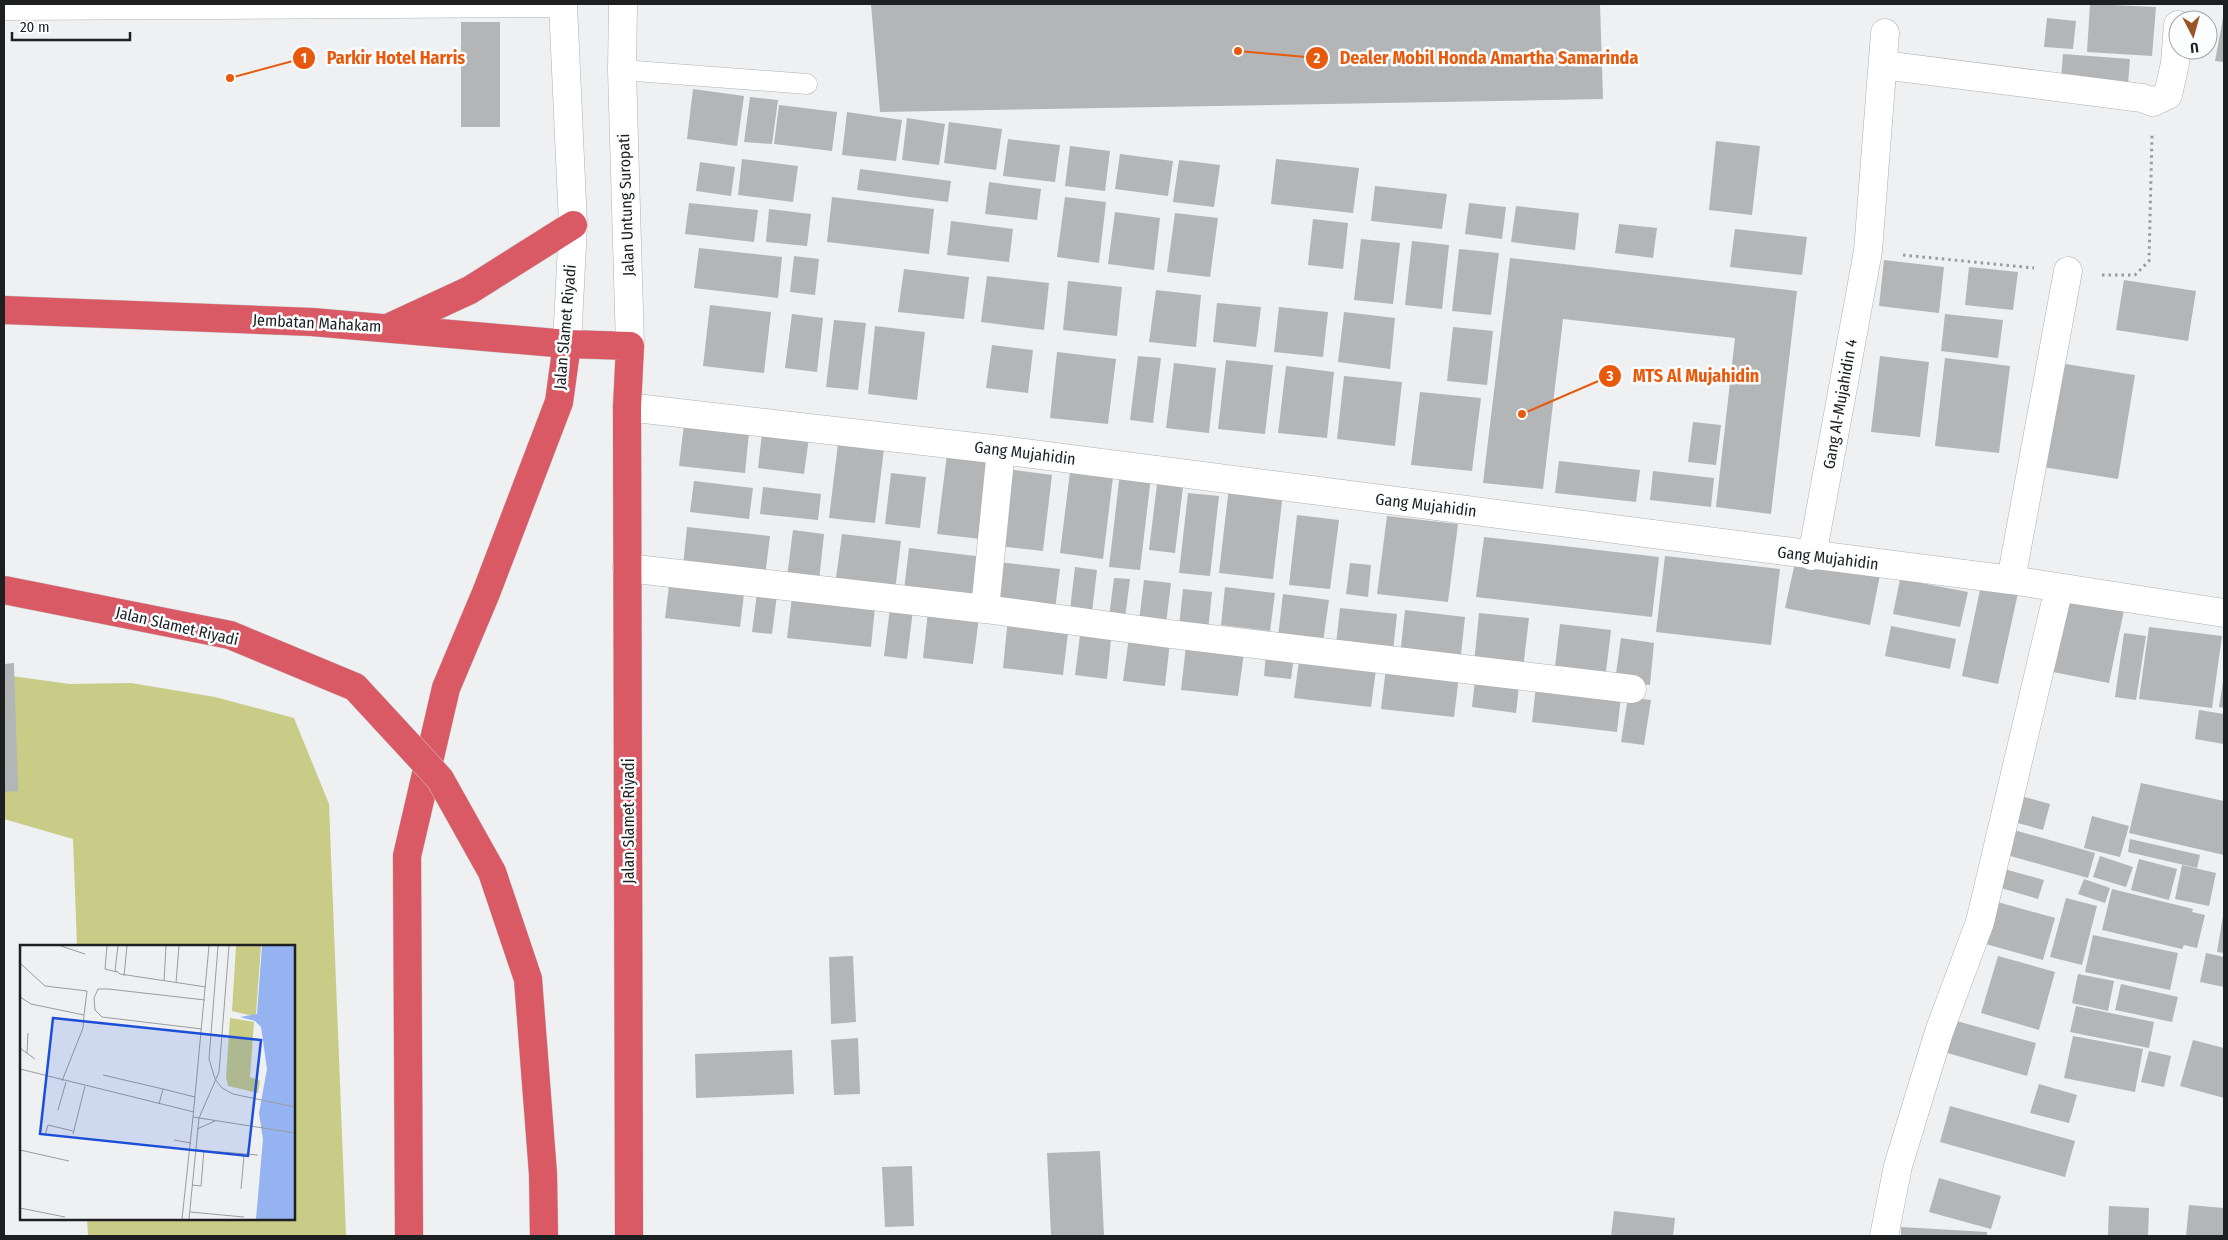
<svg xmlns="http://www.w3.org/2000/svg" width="2228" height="1240" viewBox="0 0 2228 1240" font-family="'Fira Sans Condensed',sans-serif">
	<rect width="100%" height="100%" fill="#eef0f2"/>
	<path fill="#c8cc87" d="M4,675L70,684L131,683L215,697L294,718L329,804L346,1236H88L87,1219H294V946H77L73,839L4,819Z"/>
	<path fill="#b3b5b7" d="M871,4H1600L1603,99L880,112Z
		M2090,4L2156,7L2152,56L2087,52Z
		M2047,18L2076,21L2073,49L2044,47Z
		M2223,18H2224V62L2215,61Z
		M461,22H500V127H461Z
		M2063,54L2130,59L2128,84L2061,79Z
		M693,89L744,96L737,146L687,139Z
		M750,97L778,100L772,144L744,142Z
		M779,105L837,112L832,151L774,144Z
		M847,112L902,120L896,161L842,155Z
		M907,118L945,124L939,165L902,160Z
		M949,122L1002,129L996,170L944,163Z
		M1008,139L1060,145L1055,182L1003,176Z
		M1716,141L1760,146L1752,215L1709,210Z
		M1070,146L1110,151L1105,191L1065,186Z
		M1120,154L1173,161L1168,196L1115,189Z
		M742,159L798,166L793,202L738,195Z
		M1276,159L1359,168L1353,213L1271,204Z
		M1179,160L1220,165L1214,207L1173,202Z
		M700,162L735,167L731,196L696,191Z
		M860,169L951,181L948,202L857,190Z
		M989,182L1041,189L1037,220L985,214Z
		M1375,186L1447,194L1442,229L1371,221Z
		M832,197L934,209L929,254L827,242Z
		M1065,197L1106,202L1099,263L1057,257Z
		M689,203L758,210L754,242L685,234Z
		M1469,203L1506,207L1502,239L1465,234Z
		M1516,206L1579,213L1575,250L1511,242Z
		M769,209L811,214L807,246L766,242Z
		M1115,212L1160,218L1154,270L1108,264Z
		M1175,213L1218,218L1210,277L1167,272Z
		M1313,219L1348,223L1343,269L1308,265Z
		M951,221L1013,229L1009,262L947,255Z
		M1619,224L1657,228L1653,258L1615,253Z
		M1735,229L1807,237L1802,275L1730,267Z
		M1361,239L1400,243L1393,304L1354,300Z
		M1412,241L1449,245L1442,309L1405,305Z
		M699,248L782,257L778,298L694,288Z
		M1459,249L1499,253L1491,315L1452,311Z
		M794,256L819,259L815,295L790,292Z
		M1510,258L1797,291L1771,514L1716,507L1735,338L1563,319L1543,489L1483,483Z
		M1884,260L1944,267L1939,313L1879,306Z
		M1969,267L2018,272L2013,310L1965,305Z
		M904,269L969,277L964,319L898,312Z
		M987,276L1049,283L1044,330L981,322Z
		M2124,280L2196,291L2188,341L2116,330Z
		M1068,281L1122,287L1117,336L1063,330Z
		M1156,290L1201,295L1196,347L1149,342Z
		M1217,303L1261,307L1256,347L1213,342Z
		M710,305L771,312L764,373L703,366Z
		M1279,307L1328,312L1323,357L1274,352Z
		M1344,312L1395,318L1390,369L1338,362Z
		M792,314L823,318L817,372L785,368Z
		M1945,314L2003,320L1998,358L1941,351Z
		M834,320L866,323L858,390L826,387Z
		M875,326L925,332L917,400L868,394Z
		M1453,327L1493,331L1487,385L1447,381Z
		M992,345L1033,350L1028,393L986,388Z
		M1057,352L1116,359L1108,424L1050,418Z
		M1138,356L1161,358L1153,423L1130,420Z
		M1880,356L1929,362L1920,437L1871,432Z
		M1945,358L2010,366L1999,453L1935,446Z
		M1226,360L1273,365L1265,434L1218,429Z
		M1174,363L1216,368L1209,433L1166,428Z
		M2059,363L2135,375L2118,479L2043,467Z
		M1286,366L1334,372L1327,438L1278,433Z
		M1344,376L1402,382L1395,446L1337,439Z
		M1420,392L1481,398L1472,471L1411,465Z
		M1693,422L1721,425L1716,465L1688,462Z
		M684,424L749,432L745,473L679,466Z
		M763,425L810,430L804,474L758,468Z
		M838,444L884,449L875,523L829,518Z
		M947,454L990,460L981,539L937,534Z
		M1559,461L1640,470L1636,502L1555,493Z
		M1006,469L1052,475L1043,551L997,546Z
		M1653,471L1714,478L1711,507L1650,500Z
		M1070,472L1113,477L1103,559L1060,553Z
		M891,473L926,477L920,528L885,524Z
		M1120,473L1151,477L1140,570L1109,567Z
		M1158,476L1184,479L1175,553L1149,550Z
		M694,481L753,488L749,519L690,512Z
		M763,487L821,494L818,520L760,514Z
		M1229,487L1283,493L1273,579L1219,573Z
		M1188,493L1219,496L1210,576L1179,573Z
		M1297,515L1339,520L1330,589L1289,585Z
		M1387,516L1458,524L1448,602L1377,594Z
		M687,527L770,536L765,576L683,566Z
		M793,530L824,534L819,581L787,577Z
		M842,534L901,541L895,591L835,585Z
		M1484,537L1659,557L1652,617L1476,597Z
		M909,548L984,557L980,599L904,590Z
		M1665,556L1780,569L1771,645L1656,632Z
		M1796,558L1880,575L1870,625L1785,608Z
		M998,562L1060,569L1055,610L993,603Z
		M1350,563L1371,565L1368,597L1346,594Z
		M1075,567L1097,570L1092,612L1070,610Z
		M670,578L745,586L740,627L665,618Z
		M1114,578L1130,579L1125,618L1109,617Z
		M1900,579L1968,592L1960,627L1893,614Z
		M1144,580L1171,583L1166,624L1139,621Z
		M1981,585L2018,593L1998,684L1962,676Z
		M1225,587L1275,593L1270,631L1221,625Z
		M1183,589L1212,592L1208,630L1179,627Z
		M757,593L777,595L772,634L752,632Z
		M1283,594L1329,600L1323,642L1278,637Z
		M792,597L875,607L871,647L787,638Z
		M2068,598L2124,610L2109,683L2053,672Z
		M890,608L913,610L907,659L884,656Z
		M1340,608L1397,614L1393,651L1336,644Z
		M1405,610L1465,617L1460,664L1400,656Z
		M928,611L979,617L973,664L923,658Z
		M1479,613L1529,618L1523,669L1474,663Z
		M1008,618L1069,625L1063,675L1003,668Z
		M1560,624L1611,630L1605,680L1554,675Z
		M1891,626L1956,639L1950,669L1885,656Z
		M1081,627L1112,630L1107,679L1075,675Z
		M2149,627L2222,636L2212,708L2139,699Z
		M2124,633L2146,636L2136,700L2115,697Z
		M1129,637L1170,642L1165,686L1123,681Z
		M1621,638L1654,643L1650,685L1615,681Z
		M1186,646L1244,653L1238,696L1181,690Z
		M1266,652L1294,656L1291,679L1264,676Z
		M1300,653L1377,662L1371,707L1294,698Z
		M14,663L18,791L4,792V664Z
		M1386,668L1459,676L1454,717L1381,709Z
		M1476,672L1520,677L1516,713L1472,707Z
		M2223,682H2224V708L2219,707Z
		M1536,686L1621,696L1617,732L1532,722Z
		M1628,697L1651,700L1644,745L1621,742Z
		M2199,710L2224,714V744L2195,739Z
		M2141,783L2224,801V855L2129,833Z
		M2021,796L2050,804L2043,830L2014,822Z
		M2092,816L2129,826L2120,857L2084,848Z
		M2007,828L2095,853L2088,878L2000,853Z
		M2130,839L2200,855L2197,868L2128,852Z
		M2100,856L2133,867L2126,887L2093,877Z
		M2139,859L2177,869L2169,900L2131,890Z
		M2182,865L2216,873L2209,906L2175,899Z
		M1997,867L2044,880L2038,899L1991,885Z
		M2084,879L2110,888L2105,903L2078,894Z
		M2112,889L2193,909L2192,912L2205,915L2197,948L2184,945L2182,949L2102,930Z
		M2066,898L2097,906L2082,965L2050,957Z
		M1994,901L2055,918L2043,960L1982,943Z
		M2223,916H2224V953L2217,952Z
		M2093,935L2178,953L2170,990L2085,972Z
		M2206,953L2224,957V987L2200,982Z
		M853,956L856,1022L831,1024L829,957Z
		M1998,956L2055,972L2039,1030L1981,1013Z
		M2078,974L2114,981L2108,1011L2072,1003Z
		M2121,984L2178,997L2172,1022L2115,1010Z
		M2076,1006L2154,1022L2149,1048L2070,1032Z
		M1953,1020L2036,1043L2027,1076L1944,1052Z
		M2073,1036L2143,1049L2135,1092L2064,1078Z
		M858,1038L860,1094L834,1095L831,1040Z
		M2193,1040L2224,1048V1098L2180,1086Z
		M792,1050L794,1094L696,1098L695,1054Z
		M2149,1051L2171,1056L2164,1087L2141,1082Z
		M2039,1084L2077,1095L2069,1123L2030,1113Z
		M1950,1106L2075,1141L2065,1177L1940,1142Z
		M1100,1151L1104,1236H1051L1047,1153Z
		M912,1166L914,1226L885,1227L882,1167Z
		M1939,1178L2001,1196L1991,1229L1929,1212Z
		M2189,1205L2224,1208V1236H2186Z
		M2109,1206L2149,1208L2148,1236H2108Z
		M1614,1211L1675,1218L1673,1236H1611Z
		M1901,1227L1987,1232V1236H1901Z"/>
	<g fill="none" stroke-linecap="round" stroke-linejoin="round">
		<defs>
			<path id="lane" d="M4,10L563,7
				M622,70L807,84"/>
			<path id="street" d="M1883,65L2142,98L2153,102L2168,95L2175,63L2178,25
				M627,407L1001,450L2011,580L2224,613
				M1812,556L1868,251L1885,33
				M627,568L985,609L1001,450
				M2011,580L2068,271
				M985,609L1170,634L1632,689
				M1884,1236L1898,1166L1939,1032L1980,922L2059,588"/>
			<path id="secondary" d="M563,4L573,225L567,344
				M623,4L622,70L630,346"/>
			<path id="highway" d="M4,310L312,322L567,344L630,346L627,407L629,1236
				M390,327L470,290L573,225
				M409,1236L407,856L446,688L486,593L559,402L567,344"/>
		</defs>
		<use href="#lane" stroke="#aeb0b1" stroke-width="21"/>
		<use href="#street" stroke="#aeb0b1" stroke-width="29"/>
		<use href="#secondary" stroke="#aeb0b1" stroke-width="29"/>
		<use href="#highway" stroke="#c9c9c9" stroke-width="29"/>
		<path stroke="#989a9c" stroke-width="3" stroke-dasharray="2.5 4" stroke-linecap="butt" d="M1903,255L2034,268
			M2102,275H2135L2149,261L2152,135"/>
		<use href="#lane" stroke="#fff" stroke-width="20"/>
		<use href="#street" stroke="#fff" stroke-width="28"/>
		<use href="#secondary" stroke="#fff" stroke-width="28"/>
		<use href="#highway" stroke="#d95a65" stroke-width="28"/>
		<defs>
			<path id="highway-bridge" d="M4,590L230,635L355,687L440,779L492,872L528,979L543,1174L544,1236"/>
		</defs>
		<use href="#highway-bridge" stroke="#c9c9c9" stroke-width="29" stroke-linecap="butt"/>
		<use href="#highway-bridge" stroke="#d95a65" stroke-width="28"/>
	</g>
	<g text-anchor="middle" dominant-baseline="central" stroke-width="5" stroke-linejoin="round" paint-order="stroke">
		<g font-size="16" fill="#1e1f20" stroke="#fcfdff">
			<text transform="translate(626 205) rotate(-92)">Jalan Untung Suropati</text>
			<text transform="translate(317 323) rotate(3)">Jembatan Mahakam</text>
			<text transform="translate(565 327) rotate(-85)">Jalan Slamet Riyadi</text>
			<text transform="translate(1840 404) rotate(-80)">Gang Al-Mujahidin 4</text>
			<text transform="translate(1025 453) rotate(7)">Gang Mujahidin</text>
			<text transform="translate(1426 505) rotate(7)">Gang Mujahidin</text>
			<text transform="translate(1828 558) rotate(7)">Gang Mujahidin</text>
			<text transform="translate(177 626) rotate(13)">Jalan Slamet Riyadi</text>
			<text transform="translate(628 821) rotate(-90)">Jalan Slamet Riyadi</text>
		</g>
	</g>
	<g transform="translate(20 945)">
		<rect width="275" height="275" fill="#eef0f2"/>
		<path d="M216,1H241L236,69L233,71L212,66ZM210,73L234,77L230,132L240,136L238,148L208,141L206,132Z" fill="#c8cc87"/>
		<path d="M242,1H275V274H236L243,194L239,168L247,124L241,82L235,76L220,72L237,69Z" fill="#95b3f1"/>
		<path fill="none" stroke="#9b9c9e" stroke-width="1" d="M41,1L65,9M87,1L85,24L97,27M98,1L95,25L100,29L186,42M189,1L173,172L275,188M198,1L189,114L195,134L202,143L213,149L275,162M0,18L25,41L67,46L64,70M104,31L107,1M144,36L146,1M156,38L159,1M0,52L11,59L64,70L63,83L42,136M182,84L82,72L75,65L74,53L78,44H88L185,55M0,103L15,114M7,108L8,88M0,124L174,167M83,130L143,144M139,159L143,144L175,152M38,165L46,137M179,173L199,127L209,1M177,184L195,176M53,189L65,141M25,190L28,180L53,186M154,195L171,198M0,205L49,216M176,205L238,210M172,240L181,241L184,205M221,244L224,210M0,263L45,272M170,267L224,272M162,274L173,172M169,274L179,173"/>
		<path fill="#1d4ed8" fill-opacity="0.15" stroke="#1d4ed8" stroke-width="2.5" d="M33,73L241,95L228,211L20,189Z"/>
		<rect width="275" height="275" fill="none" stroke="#1e1f20" stroke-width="2.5"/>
	</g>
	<path fill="none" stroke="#e8590c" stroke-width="2" d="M230 78L304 58M1238 51L1317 58M1522 414L1610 376"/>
	<g fill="#e8590c" stroke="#fcfdff" stroke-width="2">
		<circle cx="230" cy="78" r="5"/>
		<circle cx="1238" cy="51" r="5"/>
		<circle cx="1522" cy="414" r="5"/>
		<circle cx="304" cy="58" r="12"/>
		<circle cx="1317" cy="58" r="12"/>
		<circle cx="1610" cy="376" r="12"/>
	</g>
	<g font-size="15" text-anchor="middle" font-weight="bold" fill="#fff">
		<text x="304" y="63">1</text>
		<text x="1317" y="63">2</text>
		<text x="1610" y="381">3</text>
	</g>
	<g font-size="18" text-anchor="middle" font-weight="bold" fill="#e8590c" stroke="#fcfdff" stroke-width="5" stroke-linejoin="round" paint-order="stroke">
		<text x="396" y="64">Parkir Hotel Harris</text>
		<text x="1489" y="64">Dealer Mobil Honda Amartha Samarinda</text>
		<text x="1696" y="382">MTS Al Mujahidin</text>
	</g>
	<rect width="2228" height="1240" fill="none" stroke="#1e1f20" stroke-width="10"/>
	<g transform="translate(2193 35) rotate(174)"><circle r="24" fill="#fcfdff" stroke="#a3a4a6"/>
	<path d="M0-4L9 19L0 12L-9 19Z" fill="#995429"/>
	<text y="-8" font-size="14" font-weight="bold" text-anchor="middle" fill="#1e1f20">U</text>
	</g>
	<path d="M12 32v8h118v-8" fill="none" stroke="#1e1f20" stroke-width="2.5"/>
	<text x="20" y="32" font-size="15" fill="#1e1f20" stroke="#fcfdff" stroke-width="4" paint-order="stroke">20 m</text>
</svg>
